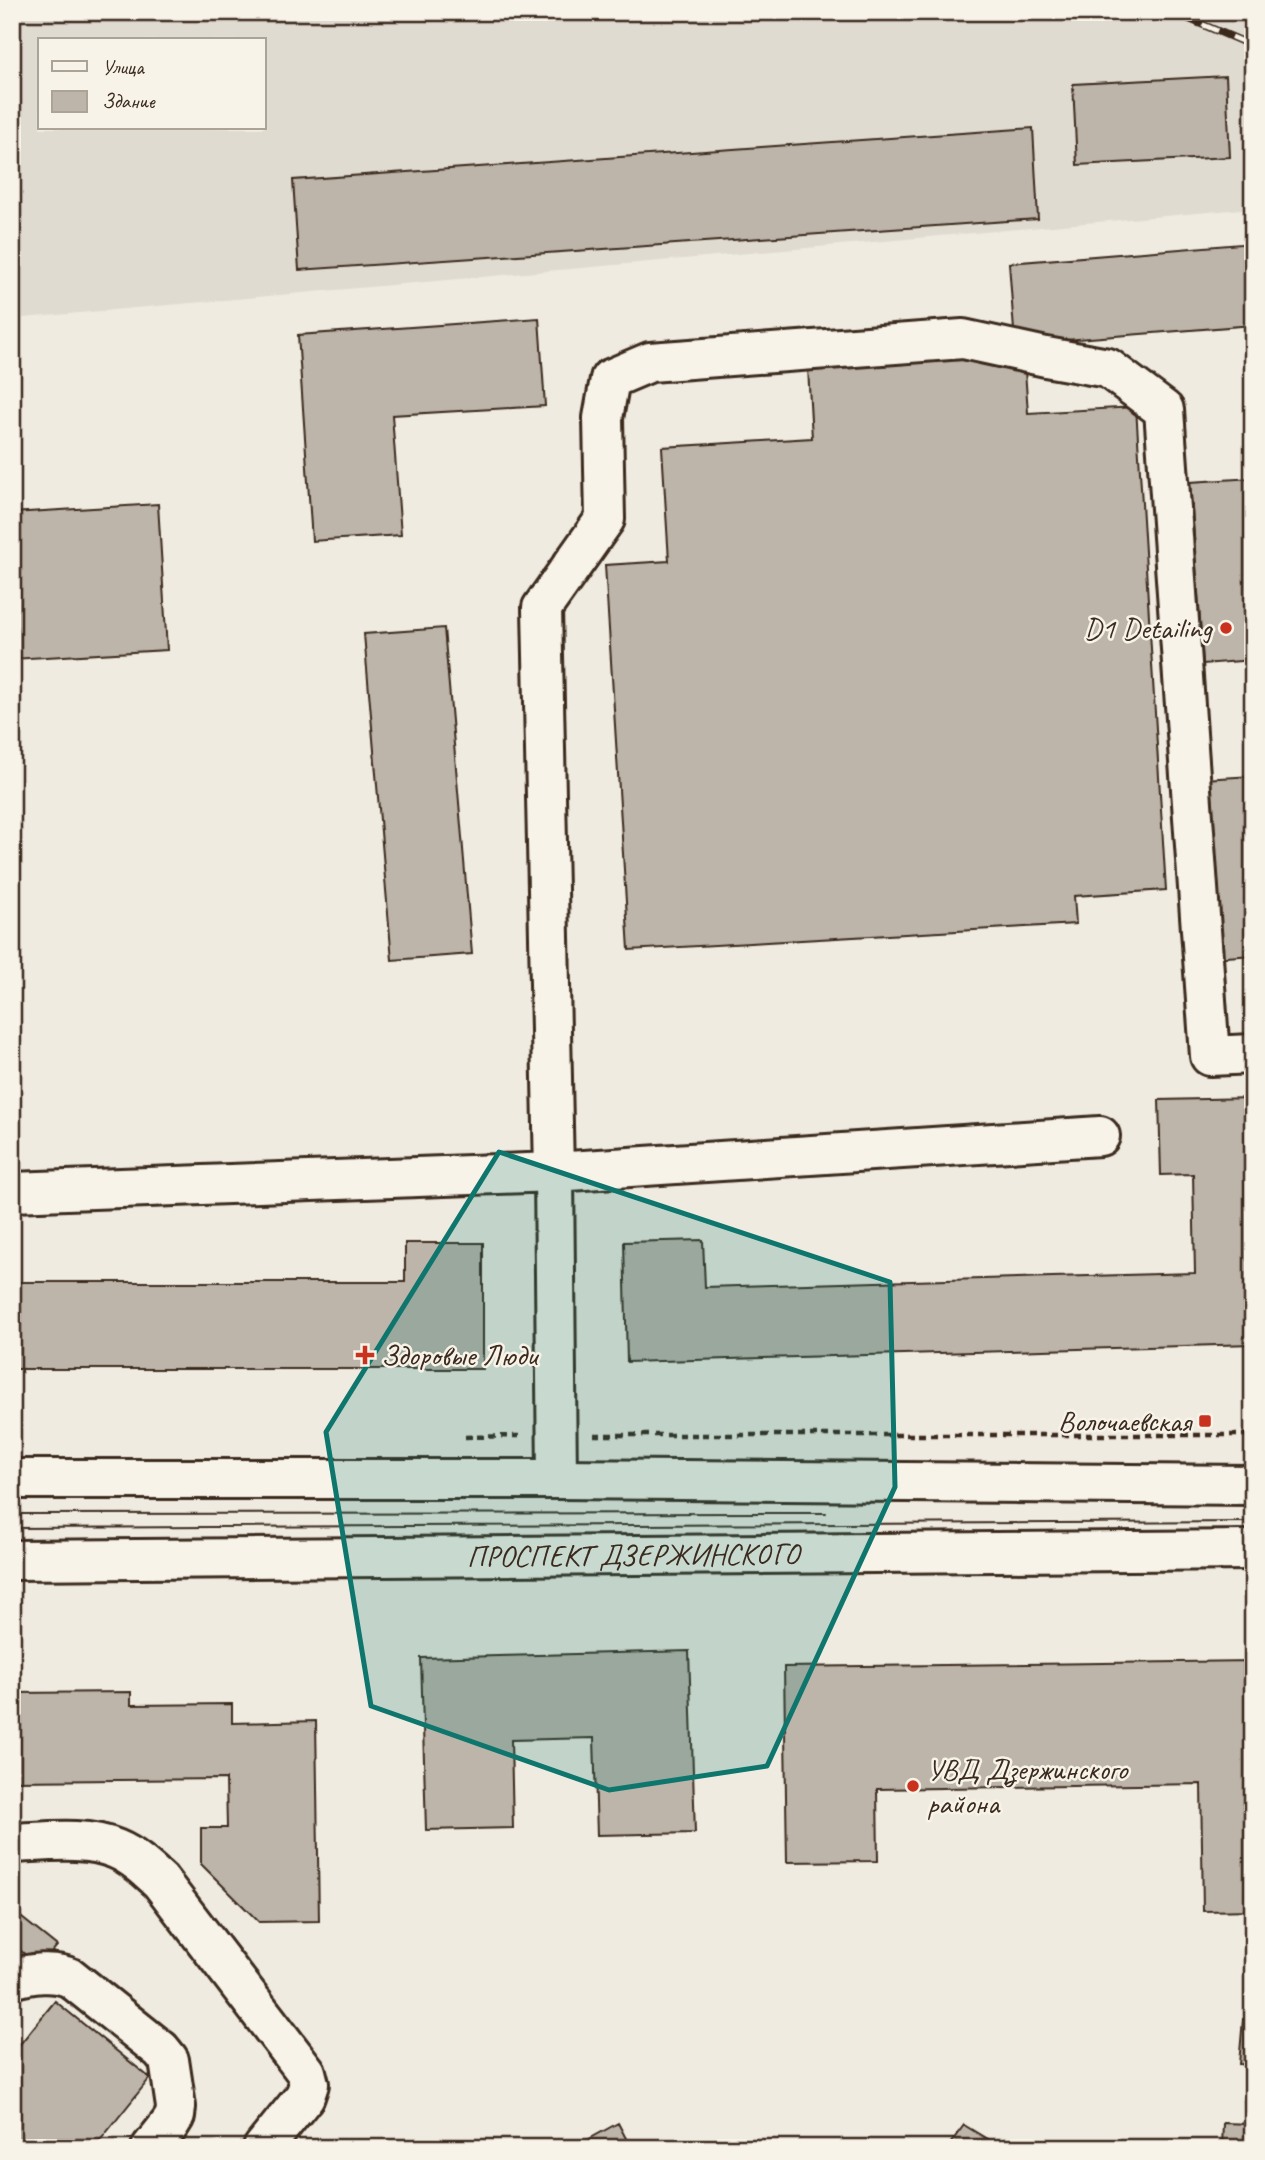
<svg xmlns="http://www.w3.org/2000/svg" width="1265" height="2160" viewBox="0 0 1265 2160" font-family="Caveat,sans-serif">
	<rect width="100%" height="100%" fill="#efebe0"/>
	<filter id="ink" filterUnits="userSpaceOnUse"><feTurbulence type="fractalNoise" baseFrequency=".0143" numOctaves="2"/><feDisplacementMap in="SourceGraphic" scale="14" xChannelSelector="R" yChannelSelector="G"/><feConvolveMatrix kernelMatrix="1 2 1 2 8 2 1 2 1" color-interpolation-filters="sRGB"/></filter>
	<g filter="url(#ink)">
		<path fill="#e0dbd0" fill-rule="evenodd" d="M12,12H1253V208L12,319ZM40,40H264V128H40Z"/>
		<path fill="#bdb5aa" stroke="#3b2a1e" stroke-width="2" d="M1226,76L1230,157L1077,165L1073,84Z
			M1033,128L1038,219L299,270L293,180Z
			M1253,243V325L1015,344L1009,263Z
			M539,318L545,406L392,415L401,535L312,541L298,335Z
			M1024,356L1028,413L1136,407L1166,890L1074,896L1076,924L629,950L605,565L669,561L662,447L812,438L808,368Z
			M1253,478V660L1203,664L1190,482Z
			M158,504L167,650L12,659V513Z
			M444,628L472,954L392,960L364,634Z
			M1253,776V955L1213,958L1203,779Z
			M1253,1098V1344L627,1362L624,1242L703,1240L705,1287L1195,1273L1193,1174L1161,1175L1159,1100Z
			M405,1243H483V1369H12V1282H405Z
			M689,1651L695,1833L597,1835L594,1738L511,1740L513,1828L426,1830L421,1658Z
			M1253,1661V1910L1203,1911L1201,1784L877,1789L878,1861L787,1862L784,1667Z
			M131,1692V1705L232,1704V1723L316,1721L319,1921L259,1922L201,1864V1828H227L226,1779L12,1781V1693Z
			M12,1910L57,1946L40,1966L12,1944Z
			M55,2001L150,2078L94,2148H12V2054Z
			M1243,2019L1253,2020V2065L1239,2064Z
			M618,2123L631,2148H573Z
			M1223,2123L1253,2124V2148H1222Z
			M964,2125L1002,2148H947Z"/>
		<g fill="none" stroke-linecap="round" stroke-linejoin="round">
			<defs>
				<path id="minor" d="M12,1192L554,1172L1100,1136
					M557,1479L554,1172L542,608L605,519L603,418L610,379L650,362L963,339L1046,357L1108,368L1164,410L1210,1056L1253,1054
					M12,1843C45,1842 85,1836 116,1849C133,1856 147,1869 160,1881L306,2072L309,2084L305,2096L263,2148
					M12,1979C30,1973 54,1970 71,1978L161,2050L169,2060L176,2107L175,2116L170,2124L151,2148"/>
				<g id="major">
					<path d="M12,1479H557L1253,1485"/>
					<path id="s1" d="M12,1560L1253,1550"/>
				</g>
			</defs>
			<use href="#minor" stroke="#3b2a1e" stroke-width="44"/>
			<use href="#major" stroke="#3b2a1e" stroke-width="44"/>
			<path stroke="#3b2a1e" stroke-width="4.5" stroke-dasharray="7 5" stroke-linecap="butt" d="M594,1435H1253
				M465,1437L519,1436"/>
			<use href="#minor" stroke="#f7f3e8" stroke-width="38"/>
			<use href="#major" stroke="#f7f3e8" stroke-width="38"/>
			<path stroke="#3b2a1e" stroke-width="2" d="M12,1514L826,1513
				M12,1528L1253,1522"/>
			<defs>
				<path id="rail" d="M1173,12L1253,46"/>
			</defs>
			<use href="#rail" stroke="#3b2a1e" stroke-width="8"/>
			<use href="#rail" stroke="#f7f3e8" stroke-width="5" stroke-dasharray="16" stroke-linecap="butt"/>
		</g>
	</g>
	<path fill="#0f766e" fill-opacity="0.2" stroke="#0f766e" stroke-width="5" stroke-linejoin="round" d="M499,1152L890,1282L895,1487L767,1766L609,1790L371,1706L326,1432Z"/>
	<g fill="#c8321e" stroke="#f7f3e8" stroke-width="2.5">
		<circle cx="1226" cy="628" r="7"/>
		<path d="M361.5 1344.5h7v7h7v7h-7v7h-7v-7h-7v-7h7z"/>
		<rect x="1198" y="1414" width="14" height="14" rx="3.5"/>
		<circle cx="913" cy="1786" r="7"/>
	</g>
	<g text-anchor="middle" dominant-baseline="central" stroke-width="5" stroke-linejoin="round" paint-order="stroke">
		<g font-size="30" fill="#3b2a1e" stroke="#f7f3e8" text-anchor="end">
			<text x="1212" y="628">D1 Detailing</text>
			<text x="381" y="1355" text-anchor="start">Здоровые Люди</text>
			<text x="1191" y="1421">Волочаевская</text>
			<text x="927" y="1769" text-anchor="start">УВД Дзержинского<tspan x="927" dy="34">района</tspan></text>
		</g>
		<g font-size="30" fill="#3b2a1e" stroke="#f7f3e8">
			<text stroke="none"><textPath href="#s1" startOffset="621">ПРОСПЕКТ ДЗЕРЖИНСКОГО</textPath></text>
		</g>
	</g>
	<rect width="1265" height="2160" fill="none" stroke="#f7f3e8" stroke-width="42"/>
	<rect x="21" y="21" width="1223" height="2118" fill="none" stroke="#3b2a1e" stroke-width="2.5" filter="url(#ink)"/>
	<rect x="38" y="38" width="228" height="91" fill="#f7f3e8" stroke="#aca397" stroke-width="2"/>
	<rect x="52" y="61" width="35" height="10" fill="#f7f3e8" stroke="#aca397" stroke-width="2"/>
	<text x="102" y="74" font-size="21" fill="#3b2a1e">Улица</text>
	<rect x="52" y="91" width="35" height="21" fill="#bdb5aa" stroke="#aca397" stroke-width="2"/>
	<text x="102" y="108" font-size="21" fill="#3b2a1e">Здание</text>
</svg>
